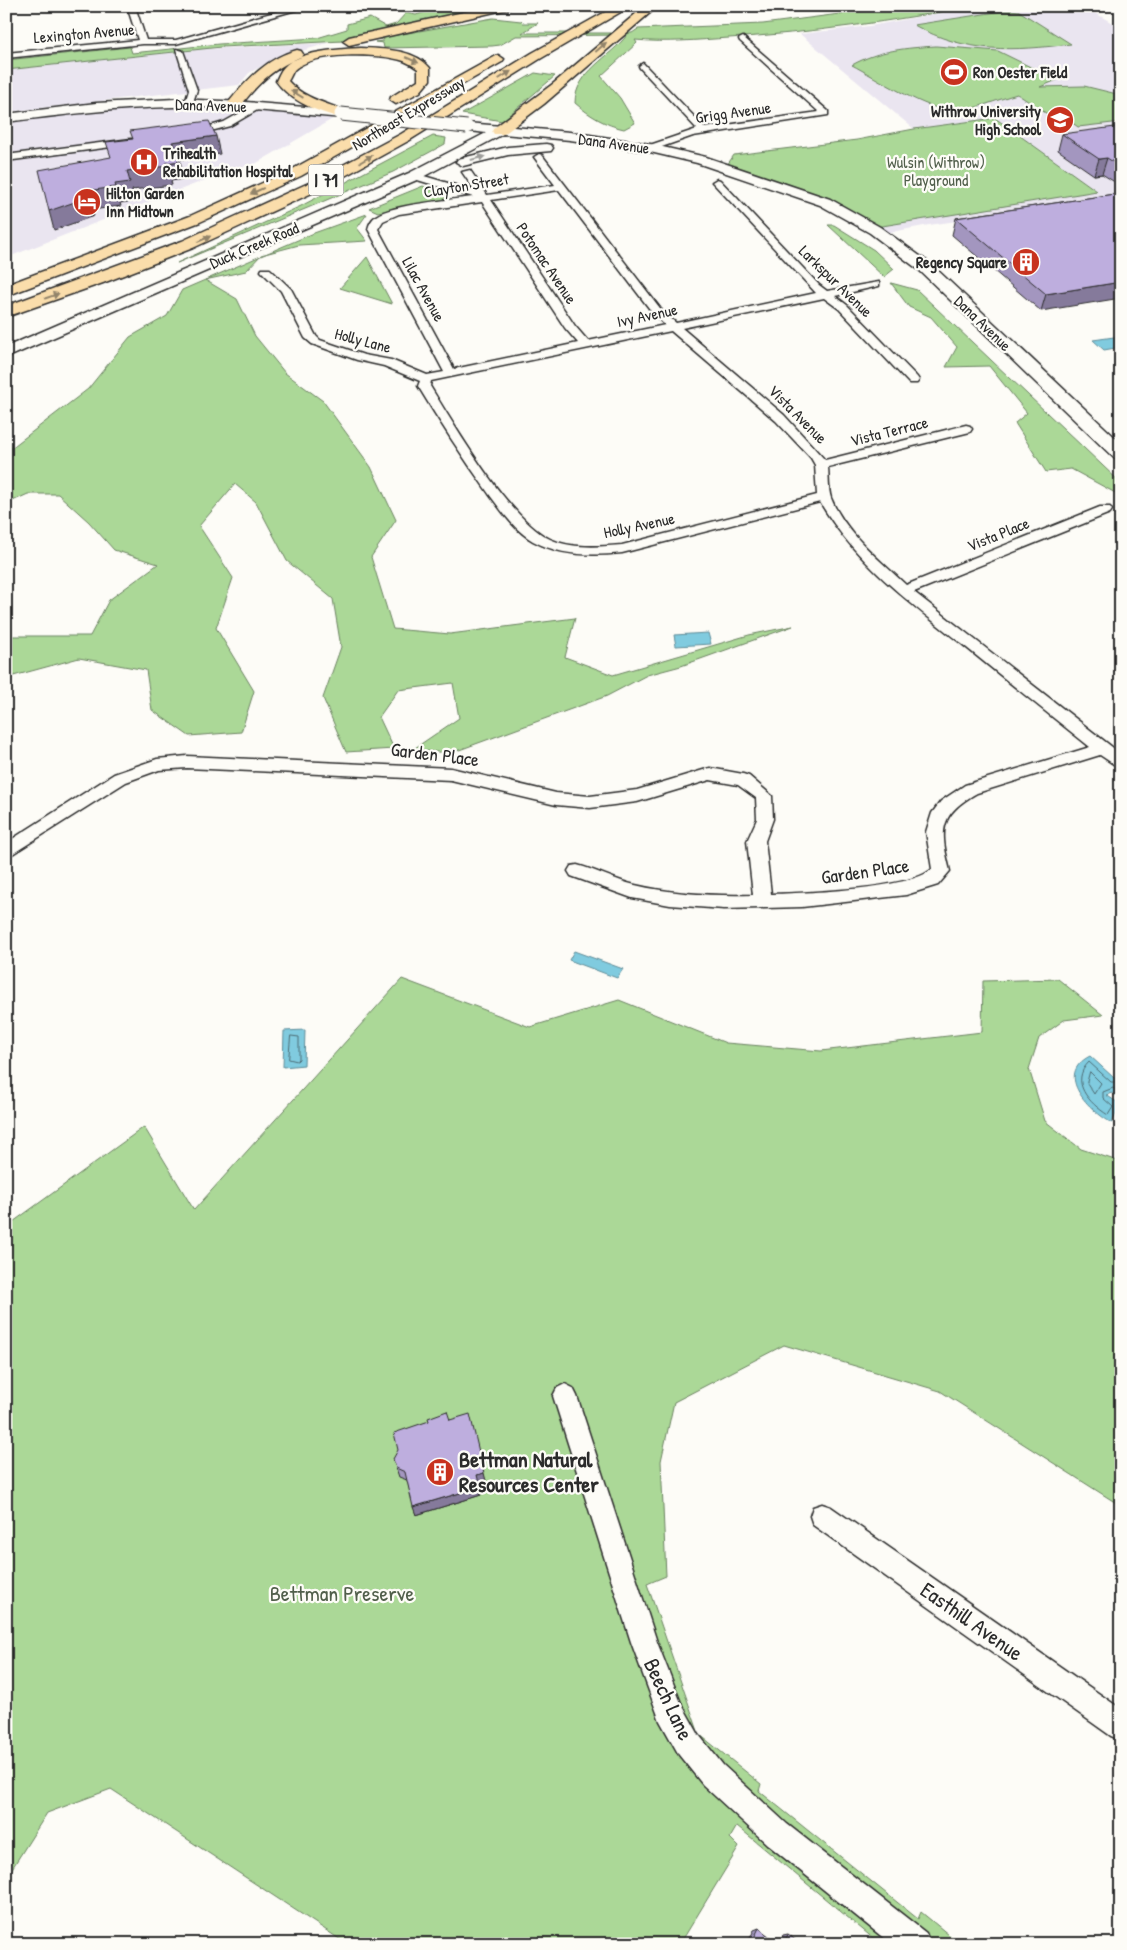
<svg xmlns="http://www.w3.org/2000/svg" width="1127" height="1950" viewBox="0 0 1127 1950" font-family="'Patrick Hand',sans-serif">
	<rect width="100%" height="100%" fill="#fdfcf7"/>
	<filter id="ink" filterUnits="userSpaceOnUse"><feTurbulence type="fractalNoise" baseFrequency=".02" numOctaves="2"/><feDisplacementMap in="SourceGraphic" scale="10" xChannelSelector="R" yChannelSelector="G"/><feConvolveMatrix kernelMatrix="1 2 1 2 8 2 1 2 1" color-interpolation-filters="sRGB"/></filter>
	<g filter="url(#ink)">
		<path fill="#eae5f0" d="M977,6H1083L1121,28V197L929,225L881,234L870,228L1096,191L995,118L914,129L800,34L870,26Z
			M328,43L275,59L249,73L239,85L6,112V70L204,49Z
			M150,104L341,114L255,164L236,168L6,258V118Z"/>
		<path fill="#abd897" stroke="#6b8261" d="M444,6H495L348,38L391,36L493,18L521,21L523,23H538L522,33H632L638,29L763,24L901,6H974C893,21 811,33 729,38C698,40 666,43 635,40L637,43L601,76L620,98L635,123L624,129C605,125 590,116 575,103C575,72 611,57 627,35L516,36L500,45L492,46L384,48L383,43L375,42L383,41L384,39L221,47L6,70V60L130,47L132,53L219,44L317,38L347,29V24L370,18L386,27L396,24L406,13L416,15Z
			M1009,10L1019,11L1071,44C1014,51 966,54 914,25Z
			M936,46L998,51L1057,80L1040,87L1084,86L1121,95V122L1078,127L1074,124L1061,123L1017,94C999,99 972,111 954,111C929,112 875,77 852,65C879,50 906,48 936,46Z
			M535,73L555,76L502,121L462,114Z
			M995,118L1097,191L870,228L849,215L725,168L734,155L857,140L914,129Z
			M433,136L446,138L445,144L393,172L177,263L301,206Z
			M423,186L449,196L444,199L378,212L369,208Z
			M367,214L357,228L367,241L299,245L261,255L246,271L205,280L237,299L255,336L285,373L323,401L371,467L396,520L371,557L393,629L450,634L575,618L565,657L613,675L749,635L793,626L681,666L647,675L607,696L451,753L412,750L459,718L453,683L398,690L379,717L394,749L346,752L323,698L341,647L333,599L287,561L256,502L235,484L199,526L233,578L216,628L254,691L241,732L189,736L152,710L146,670L79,658L6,678V636H90L109,600L158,564L114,550L89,522L58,494H28L6,504V452L88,389L130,337L167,316L182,290L314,233Z
			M828,225H834L874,250L894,269L884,277Z
			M367,257L392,304L340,288Z
			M891,283L917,290L1121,483V496L1071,469L1046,472L1015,423L1027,413L989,366L946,367L957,347L931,317L909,307Z
			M402,979L530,1027L619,1000L726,1043L821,1051L982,1032L983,981L1058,979L1103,1015L1064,1020L1039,1038L1029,1069L1045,1121L1081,1149L1121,1162V1506L940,1391L784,1345L674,1402L661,1461L666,1576L647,1584L699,1734L761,1784L759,1791L918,1919L921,1912L960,1944H880L737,1826L730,1838L739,1847L680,1944H347L111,1789L47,1813L6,1878V1227L144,1127L194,1210Z"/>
		<path fill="#80cbdf" stroke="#5e8b97" d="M1121,336V347L1104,350L1093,340Z
			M708,633L711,644L676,646L674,635Z
			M574,951L623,969L617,978L569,960Z
			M305,1030L304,1065L283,1067L284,1031Z
			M1090,1056L1114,1078H1121V1099L1112,1093L1106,1095L1120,1104L1112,1123C1090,1111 1053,1075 1090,1056Z"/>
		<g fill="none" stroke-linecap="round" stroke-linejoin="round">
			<path stroke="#4d6b73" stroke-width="1" d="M291,1036L299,1037V1059L297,1061L289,1059Z
				M1090,1072L1101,1083L1094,1094L1087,1083Z
				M1121,1082H1111L1089,1062C1069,1082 1089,1103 1108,1115L1113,1107L1103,1098V1092L1113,1088L1121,1093"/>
			<defs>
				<path id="street" d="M127,6H135L146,40H176L296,6H310L176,44H143L6,58V53L138,40Z
					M712,6H728L715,9Z
					M743,37L828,111V115L693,136L653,150H647V146L697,129L640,68L639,66L643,63L705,128L819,112L740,41L739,39Z
					M176,49L183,51L197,90L192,105L185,103L189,90Z
					M256,104L259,105V109L230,126L188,137L183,134L224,122Z
					M131,139L134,140V144L6,161V155Z
					M539,154L542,155L663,312L676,323L816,293L714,184L712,182L717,179L720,180L819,285L827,291L879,282V286L835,296L847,305L917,377L919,380L917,383H909L839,309L824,298L682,328L784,415L825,460L966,425L970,426L972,429L970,432L828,467C829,477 828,489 831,498C845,533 880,560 906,585L1100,507H1110L1112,510L1110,513L914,592L1121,754V769L1100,755L977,793C938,815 940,831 950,871L938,885L906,895L802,907L724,909L670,905L632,898L571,876L568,871L571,866L577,865C596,870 615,880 635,885C673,894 714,896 753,895L747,841L757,819L756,798L738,785L710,780L637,802L590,808L556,805L451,780L187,768L159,770L126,782L6,858V843L114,774L157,759L187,756L451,768L556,793L590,796L637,790L710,768L743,774L749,776L772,796L773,819L765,841L771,894C802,893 912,889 932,869L926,832L932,813L941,801L965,785L1090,747C1047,713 1005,679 962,644C909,602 854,561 820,502L622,553C592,556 560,556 533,541C514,530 502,511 489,494C464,459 440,423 418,386L420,381L384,366L357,360L312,344L305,338L281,291L261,271L262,269H270L291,289L316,336L320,340L364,355L391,360L427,375L444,372L368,229C369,224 372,219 376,216C393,204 451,200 473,197L411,178L409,176L414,173L475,191L462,172L470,170L487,195L555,185L534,157ZM559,190L655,316L665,325L588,341L575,326L491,200ZM482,202L565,328L578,343L454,369L378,229L383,221L399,214ZM671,331L776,421L811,458L815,465L817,495L622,545C598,547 572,549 550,539C510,521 454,425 430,386L431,381Z
					M565,1384L573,1388L577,1396L657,1642L681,1703L699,1735L723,1765L787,1824L926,1933L930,1944H891L767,1844L703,1785L679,1755L660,1721L631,1642L553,1396L557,1388Z
					M822,1504L831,1507L1121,1709V1740L1111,1736L813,1525L810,1516L813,1507Z"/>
				<path id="secondary" d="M175,99L246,102L341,110L348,114L341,118C285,113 229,106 173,107C117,108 62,115 6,122V114L96,103Z
					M467,123L570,132L650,144L706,157L830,199L880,227L931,264L1121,443V460L1114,458L919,270L870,233L820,205L697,163L650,152L570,140L503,134L419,179L6,358V347L409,173L486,133L462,130L460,127Z
					M546,144L551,145L553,148L551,151L508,155L463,166L456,162L458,159L508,147Z"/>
				<path id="highway" d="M491,6H514L508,9L349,45L343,41L349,37Z
					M616,6H631L540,59L410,140L323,188L193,248L103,283L6,317V306L182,241L313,181L401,134L532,53Z
					M645,6H658L544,104L504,134H494L492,131L494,128L554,83Z
					M361,48C383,49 415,49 430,68V80L420,92L396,104L390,100L391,97L418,80V69C414,66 409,63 404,61C380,53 314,51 294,70C292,73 290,78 288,81C303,98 326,103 346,111L348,114L341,118C318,112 290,101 276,81C278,77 280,71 284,67C298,51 341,49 361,48Z
					M297,50L301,51L303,54L301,57C273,68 257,84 239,108H229L227,105L229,102C248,79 267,58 297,50Z
					M498,55L504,59L502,62L301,176L200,222L6,296V285L190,216L291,170Z"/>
			</defs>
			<use href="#street" stroke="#2b2b2b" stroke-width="3"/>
			<use href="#secondary" stroke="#2b2b2b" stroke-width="3"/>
			<use href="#highway" stroke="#2b2b2b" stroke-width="3"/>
			<use href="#street" fill="#fdfcf7" fill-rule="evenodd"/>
			<use href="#secondary" fill="#fdfcf7" fill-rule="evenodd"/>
			<use href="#highway" fill="#faddab" fill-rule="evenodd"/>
			<defs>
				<path id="secondary-bridge" d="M341,114L467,127"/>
			</defs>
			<use href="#secondary-bridge" stroke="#2b2b2b" stroke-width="15" stroke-linecap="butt"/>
			<use href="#secondary-bridge" stroke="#fdfcf7" stroke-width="13"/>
		</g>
		<path fill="#a396bf" stroke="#2b2b2b" d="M1121,130V186L1102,174L1094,175L1058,150L1062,134Z
			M1121,193L1041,311L952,235L956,218Z
			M450,1420L486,1481L479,1484L481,1495L416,1515L407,1480L399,1477L393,1459L429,1421Z
			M759,1928L778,1944H747L754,1930Z
			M788,1934L800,1944H778L783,1935Z"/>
		<path fill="#857a9b" stroke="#2b2b2b" d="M216,136L220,154L176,160L172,142Z
			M1107,158L1102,174L1094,175L1099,159Z
			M180,161L184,179L171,181L172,185L132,190L135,201L120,203L121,206L92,210L94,216L54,230L49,211L87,191L115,184L127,171L166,163Z
			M1121,282V298L1041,311L1046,294Z
			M484,1473L486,1481L478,1484L477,1475Z
			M480,1487L481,1495L416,1515L413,1507Z"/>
		<path fill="#beaede" stroke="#2b2b2b" d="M209,121L216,136L172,142L180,161L166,163L168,166L127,171L130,182L115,184L116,187L87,191L89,197L49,211L39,170L111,157L106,142L133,139L130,131Z
			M1115,127L1121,130V167L1107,158L1099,159L1062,134Z
			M1121,193V282L1046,294L956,218Z
			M447,1411L450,1420L470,1414L484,1473L477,1475L480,1487L413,1507L405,1472L396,1468L393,1459L398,1450L394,1433L429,1421L428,1418Z
			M759,1928L778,1944H751Z
			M788,1934L800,1944H784Z"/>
		<defs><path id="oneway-solid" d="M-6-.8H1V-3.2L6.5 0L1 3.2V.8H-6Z" transform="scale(1.25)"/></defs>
		<g fill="#92846b">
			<use href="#oneway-solid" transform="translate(601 47) rotate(-41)"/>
			<use href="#oneway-solid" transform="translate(412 60) rotate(24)"/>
			<use href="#oneway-solid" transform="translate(505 75) rotate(-32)"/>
			<use href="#oneway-solid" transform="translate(297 94) rotate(-149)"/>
			<use href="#oneway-solid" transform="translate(366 159) rotate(-30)"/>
			<use href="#oneway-solid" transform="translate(257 191) rotate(155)"/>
			<use href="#oneway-solid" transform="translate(204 239) rotate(-24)"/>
			<use href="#oneway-solid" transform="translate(52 296) rotate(-19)"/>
		</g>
		<use fill="#9e9e9b" href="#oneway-solid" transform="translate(478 158) rotate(-15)"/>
	</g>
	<defs>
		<symbol id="stadium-disc" viewBox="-11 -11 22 22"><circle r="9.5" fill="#c8321e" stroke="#fdfcf7"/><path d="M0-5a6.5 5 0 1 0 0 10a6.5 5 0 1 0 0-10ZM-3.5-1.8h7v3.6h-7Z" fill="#fff"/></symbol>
		<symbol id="school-disc" viewBox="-11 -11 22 22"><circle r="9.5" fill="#c8321e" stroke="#fdfcf7"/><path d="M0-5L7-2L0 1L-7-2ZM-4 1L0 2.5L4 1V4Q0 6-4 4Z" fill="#fff"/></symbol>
		<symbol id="hospital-disc" viewBox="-11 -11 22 22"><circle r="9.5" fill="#c8321e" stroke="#fdfcf7"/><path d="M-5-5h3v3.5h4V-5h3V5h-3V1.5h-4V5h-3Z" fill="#fff"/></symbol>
		<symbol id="hotel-disc" viewBox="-11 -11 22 22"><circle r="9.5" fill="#c8321e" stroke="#fdfcf7"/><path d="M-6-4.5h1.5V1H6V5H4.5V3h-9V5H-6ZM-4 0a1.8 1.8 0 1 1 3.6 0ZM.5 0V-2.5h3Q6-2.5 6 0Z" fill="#fff"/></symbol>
		<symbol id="building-disc" viewBox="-11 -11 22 22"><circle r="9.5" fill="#c8321e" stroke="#fdfcf7"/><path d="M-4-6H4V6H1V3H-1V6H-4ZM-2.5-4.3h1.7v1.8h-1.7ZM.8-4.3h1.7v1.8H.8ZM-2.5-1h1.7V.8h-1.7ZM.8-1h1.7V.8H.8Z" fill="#fff"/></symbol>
	</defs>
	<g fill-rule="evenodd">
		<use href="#stadium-disc" x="938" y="56" width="32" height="32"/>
		<use href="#school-disc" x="1044" y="104" width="32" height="32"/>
		<use href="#hospital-disc" x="128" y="146" width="32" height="32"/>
		<use href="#hotel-disc" x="71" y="186" width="32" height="32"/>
		<use href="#building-disc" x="1010" y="246" width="32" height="32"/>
		<use href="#building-disc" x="424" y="1456" width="32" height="32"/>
	</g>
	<g text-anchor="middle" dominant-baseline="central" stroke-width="4.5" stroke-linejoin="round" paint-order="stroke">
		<g font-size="16" fill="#2b2b2b" stroke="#fdfcf7">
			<text transform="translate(84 33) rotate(-5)">Lexington Avenue</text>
			<text transform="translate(211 105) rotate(2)">Dana Avenue</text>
			<text transform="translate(733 112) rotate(-8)">Grigg Avenue</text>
			<text transform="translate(408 113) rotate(-31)">Northeast Expressway</text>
			<text transform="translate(614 143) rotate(8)">Dana Avenue</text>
			<text transform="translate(466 185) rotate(-9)">Clayton Street</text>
			<text transform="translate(254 245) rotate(-23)">Duck Creek Road</text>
			<text transform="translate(547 263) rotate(56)">Potomac Avenue</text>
			<text transform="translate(836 281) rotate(44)">Larkspur Avenue</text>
			<text transform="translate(424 289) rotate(61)">Lilac Avenue</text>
			<text transform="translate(647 315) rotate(-12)">Ivy Avenue</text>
			<text transform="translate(983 323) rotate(44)">Dana Avenue</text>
			<text transform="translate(363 340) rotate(15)">Holly Lane</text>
			<text transform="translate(798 414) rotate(45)">Vista Avenue</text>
			<text transform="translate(889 431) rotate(-14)">Vista Terrace</text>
			<text transform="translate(639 525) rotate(-12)">Holly Avenue</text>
			<text transform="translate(998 534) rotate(-22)">Vista Place</text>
		</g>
		<g font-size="16" font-weight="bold" fill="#2b2b2b" stroke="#fdfcf7" text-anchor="start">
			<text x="973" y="72">Ron Oester Field</text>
			<text x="1041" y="111" text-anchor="end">Withrow University<tspan x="1041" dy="18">High School</tspan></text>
			<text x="163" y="153">Trihealth<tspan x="163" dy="18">Rehabilitation Hospital</tspan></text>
			<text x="106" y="193">Hilton Garden<tspan x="106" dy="18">Inn Midtown</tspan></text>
			<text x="1007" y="262" text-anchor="end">Regency Square</text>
		</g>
		<g font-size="16" fill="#515f4b" stroke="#fdfcf7">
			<text x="936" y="162">Wulsin (Withrow)<tspan x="936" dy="18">Playground</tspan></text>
		</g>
		<rect fill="#fdfcf7" stroke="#6a6a68" stroke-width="1" x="308.5" y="164.5" width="35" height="31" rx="4"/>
		<g font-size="18" font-weight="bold" fill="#2b2b2b">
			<text x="326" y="180">I 71</text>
		</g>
		<g font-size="19" fill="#2b2b2b" stroke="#fdfcf7">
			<text transform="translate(435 754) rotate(7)">Garden Place</text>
			<text transform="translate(865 871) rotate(-8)">Garden Place</text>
		</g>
		<g font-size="22" font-weight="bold" fill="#2b2b2b" stroke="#fdfcf7" text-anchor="start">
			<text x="459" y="1459">Bettman Natural<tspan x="459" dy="25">Resources Center</tspan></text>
		</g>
		<g font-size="22" fill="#515f4b" stroke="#fdfcf7">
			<text x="342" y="1593">Bettman Preserve</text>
		</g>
		<g font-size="22" fill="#2b2b2b" stroke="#fdfcf7">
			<text transform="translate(972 1621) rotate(35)">Easthill Avenue</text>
			<text transform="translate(669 1699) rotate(65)">Beech Lane</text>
		</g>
	</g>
	<rect width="1127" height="1950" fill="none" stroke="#fdfcf7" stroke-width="25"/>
	<rect x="12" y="12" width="1102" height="1925" fill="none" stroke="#2b2b2b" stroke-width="2" filter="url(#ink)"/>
</svg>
